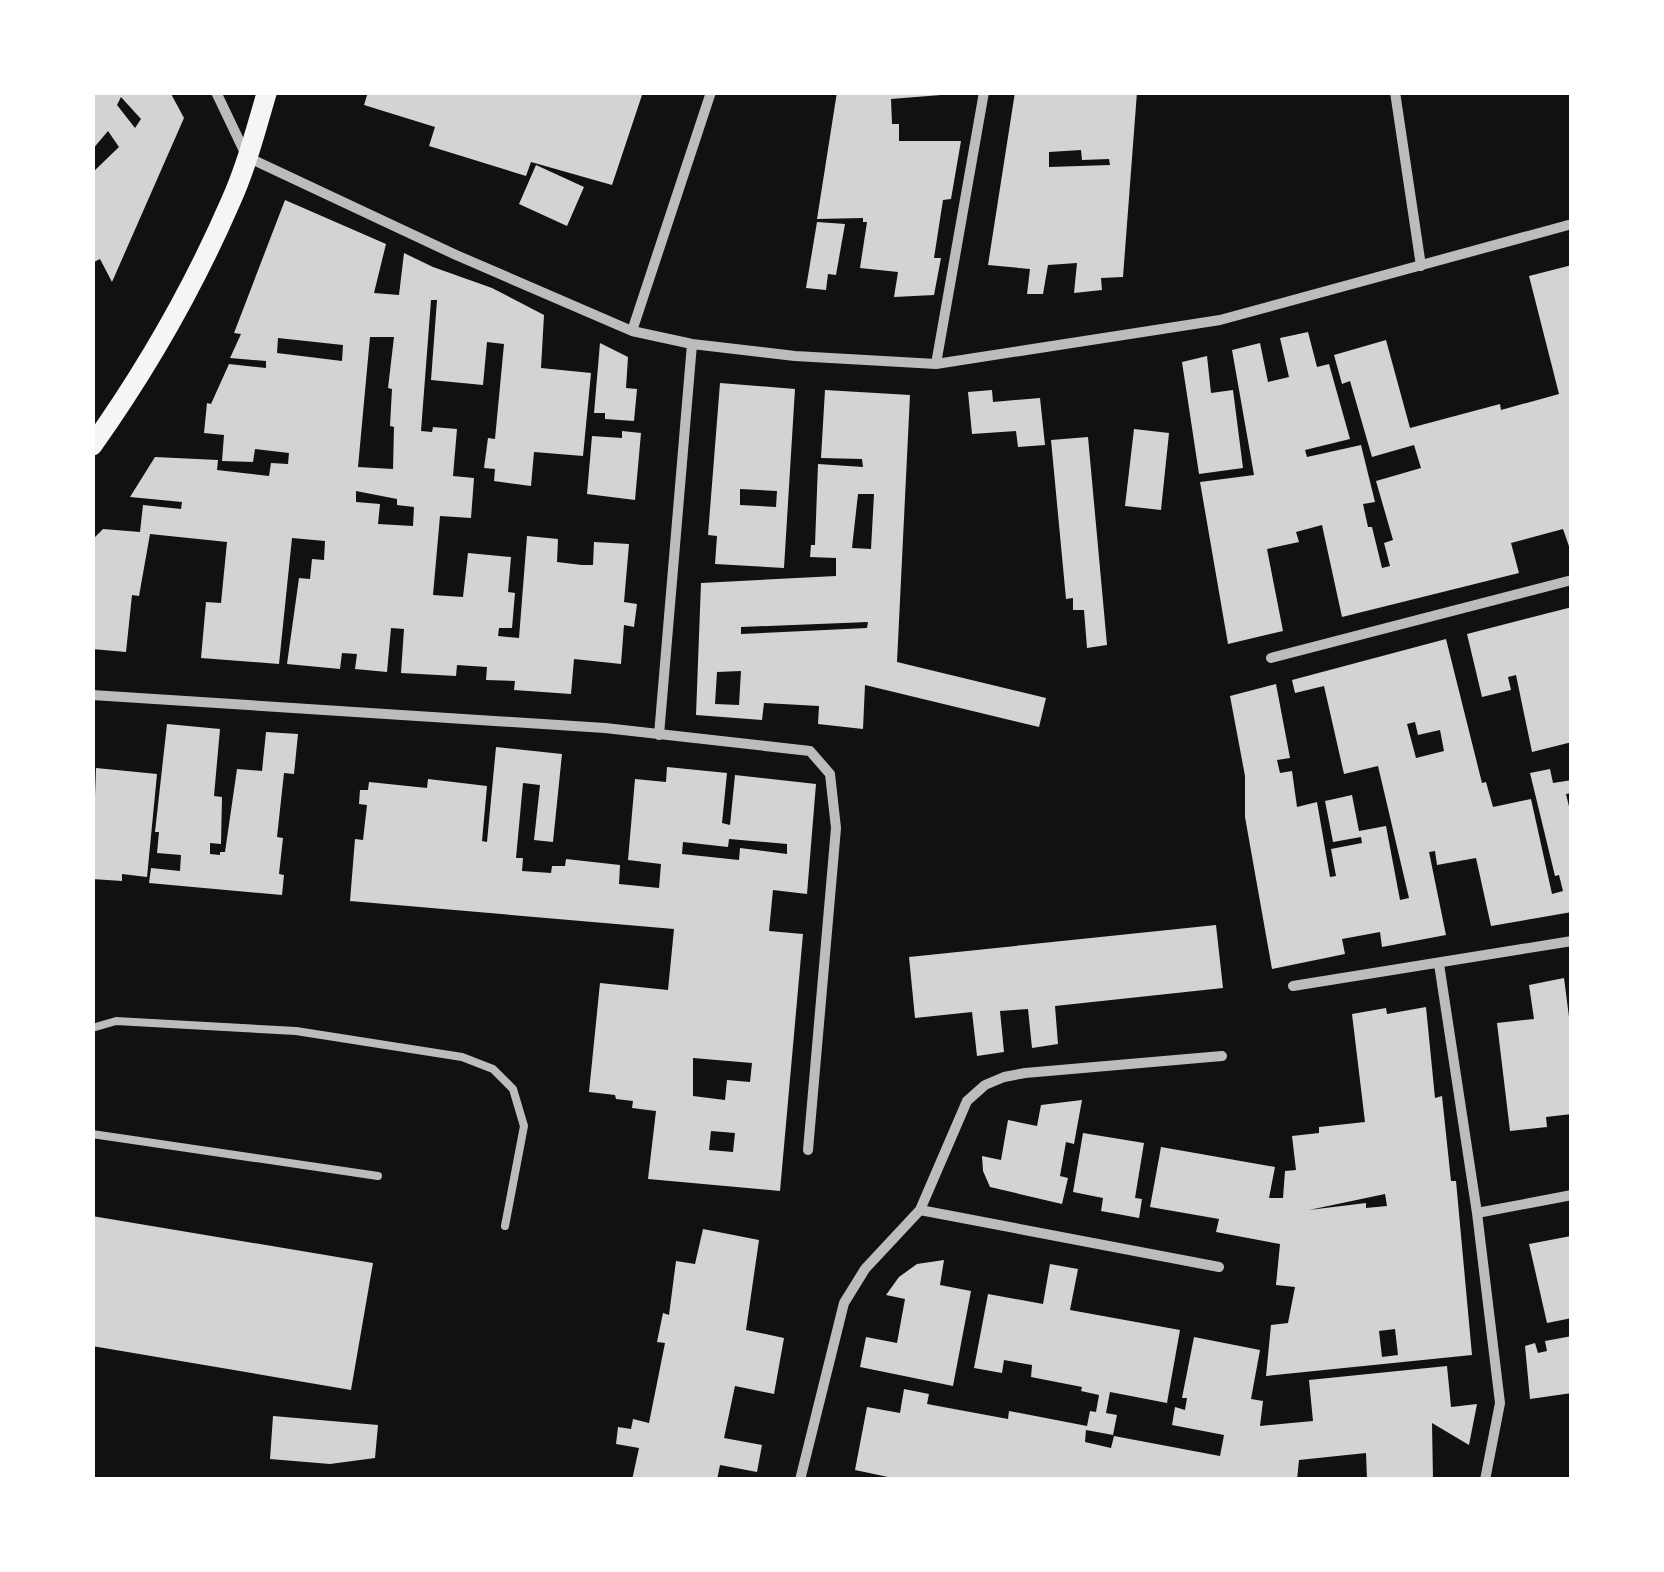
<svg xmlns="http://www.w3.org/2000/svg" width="1664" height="1572" viewBox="0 0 1664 1572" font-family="Jost,sans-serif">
	<rect width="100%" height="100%" fill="#111"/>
	<path fill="#d3d3d3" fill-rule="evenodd" d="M92,92H170L184,118L112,282L100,259L92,263V173L119,147L108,131L92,150ZM121,97L141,119L135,128L117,105Z
		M368,92H643L612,185L531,162L526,176L429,146L435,127L364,105Z
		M837,92H941V95L891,99L892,124H899V141H961L951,199L943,200L934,258H941L934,295L894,297L898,272L860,268L867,222H863V218L817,219Z
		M1015,92H1137L1123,277L1101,278L1102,290L1074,293L1077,263L1048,265L1043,294H1027L1030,269L988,265ZM1081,150L1082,160L1109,159L1110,165L1049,167V152Z
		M536,165L584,187L567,226L519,204Z
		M285,200L386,244L374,293L399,295L404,253L433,267L492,288L544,315L541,368L591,373L583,456L534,452L531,486L494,481L495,469L484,468L488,438L495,439L504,344L487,342L483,385L431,380L437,300H431L421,431L432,432L433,427L457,429L453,476L474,478L471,518L440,516L433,595L463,597L468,553L511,557L508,592L515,593L512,628H499L498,636L519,638L527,536L558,539L557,562L582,565H593L594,542L629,544L624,602L637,604L634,627L624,625L621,664L574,659L571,694L514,690L515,681L486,680L487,667L457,665L456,676L401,673L404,629L391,628L387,672L355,669L357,654L342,653L340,669L287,664L299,578L310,579L312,559L324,560L325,541L292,538L279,664L201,658L206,602L221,603L227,542L150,534L139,596L132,595L126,652L92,649V540L103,529L140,532L143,505L181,509L182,502L130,497L155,457L218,460L217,470L269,476L271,463L288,464L289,453L255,449L253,462L222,461L224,435L204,433L207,403L211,404L229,364L266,368V361L230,358L241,334L234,333ZM370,337H394L388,388L392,389L390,426L394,427L393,469L358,467ZM278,338L343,345L342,361L277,353ZM356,491L397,499V505L414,507L413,526L378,524L380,504L356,502Z
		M817,222L845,224L836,275L828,274L826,290L806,288Z
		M1572,265V555L1563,529L1511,543L1519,573L1342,617L1322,525L1296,532L1299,542L1267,549L1283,631L1228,644L1200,482L1254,475L1232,350L1260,343L1268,382L1289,377L1280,338L1308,332L1317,367L1329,364L1350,439L1305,450L1307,457L1361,445L1375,502L1363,504L1368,527H1372L1382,568L1390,566L1384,543L1393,540L1376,481L1421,468L1414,445L1372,457L1350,381L1342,384L1334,355L1386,340L1410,428L1500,404L1501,410L1559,394L1529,276Z
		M600,343L628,357L626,388L637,389L634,421L605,419V413H594Z
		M1207,356L1211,393L1233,390L1243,468L1199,474L1182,362Z
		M720,383L795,389L784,568L715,564L717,536L708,535ZM740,489L777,491L776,507L740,505Z
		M825,390L910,395L897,662L1046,698L1039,727L865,685L863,729L818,724L819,706L764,703L762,720L696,715L701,583L836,576V558L810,557L811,545H815L818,464L863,467L862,459L821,458ZM858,494H874L871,549L852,548ZM868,622L867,628L741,634V627ZM741,671L739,705L715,704L717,672Z
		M992,390L993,402L1040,398L1045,445L1018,447L1016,431L972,434L968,392Z
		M1134,429L1169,433L1161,510L1125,506Z
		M622,431L641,433L635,500L587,494L592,436L622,438Z
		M1088,437L1107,645L1087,648L1084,610H1073V598L1066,599L1051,440Z
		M1572,607V742L1532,752L1516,675L1508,677L1511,690L1482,697L1467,634Z
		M1446,639L1482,783L1486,782L1493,807L1531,799L1552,894L1563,891L1559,875L1555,876L1530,773L1550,769L1553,783L1572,780V793L1566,794L1572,819V912L1491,926L1476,858L1437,865L1435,851L1429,852L1446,935L1382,947L1380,932L1342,939L1345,954L1272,969L1245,817V776L1230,696L1276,684L1290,758L1277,760L1280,773L1292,771L1297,807L1317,802L1330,877L1336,876L1331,849L1362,843L1361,837L1333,842L1325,801L1352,795L1359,831L1386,826L1400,900L1409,898L1378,766L1344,774L1324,686L1295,693L1292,680ZM1415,722L1418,735L1440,730L1444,751L1416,758L1407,724Z
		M167,724L220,729L214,796L222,797L221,844L210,843V854L220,855V852H225L237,769L262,771L266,732L298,734L294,774L284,773L277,837L283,838L279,874L284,875L282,895L149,883L151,868L180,871L181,855L157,853L159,832H155Z
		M496,747L562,754L553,842L534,840L540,785L523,783L516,858H523L522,871L551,873L552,866H565L566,859L620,865L619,884L659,888L661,864L628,860L635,779L666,782L667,767L727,773L722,823L730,825L735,775L816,784L807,894L773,890L769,931L803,934L780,1191L648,1179L656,1111L632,1108L633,1101L616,1099L615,1095L589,1092L600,983L668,990L674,929L350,901L355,839L363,840L367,805L359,804L360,790H368L369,782L427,788L428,779L487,786L482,841L487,842ZM729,839L787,844V854L740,848L739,860L682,854L683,842L728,847ZM693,1058L752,1063L750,1082L727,1080L725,1100L693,1096ZM711,1131L735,1133L733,1152L709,1150Z
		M96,768L157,774L147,877L122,874V881L92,879Z
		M1216,925L1223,988L1055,1006L1058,1044L1032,1048L1028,1009L1000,1011L1004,1052L977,1056L972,1012L915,1018L909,957Z
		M1564,978L1572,1040V1114L1546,1117L1547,1127L1510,1131L1497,1023L1534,1019L1529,985Z
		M1426,1007L1435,1098L1442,1096L1451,1181H1456L1472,1355L1266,1376L1271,1325L1288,1323L1295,1287L1276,1285L1280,1244L1216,1232L1219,1219L1150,1207L1161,1147L1275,1167L1269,1198H1283L1285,1171L1296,1170L1292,1136L1319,1133V1127L1365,1122L1352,1014L1386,1008L1387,1014ZM1385,1194L1387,1206L1366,1208V1203L1309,1210ZM1395,1329L1398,1355L1382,1357L1379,1331Z
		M1082,1100L1074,1144L1066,1142L1060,1176L1068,1178L1062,1204L990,1187L983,1171L982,1156L1001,1160L1008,1120L1037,1126L1041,1105Z
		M1083,1133L1144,1143L1135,1198L1142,1199L1139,1218L1101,1211L1103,1198L1073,1192Z
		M92,1216L373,1263L351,1390L92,1346Z
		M703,1229L759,1240L746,1330L784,1338L774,1394L735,1386L724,1438L762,1445L757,1472L720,1465L717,1480H632L639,1448L616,1444L618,1427L631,1429L633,1419L649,1423L665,1343L657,1342L663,1313L669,1315L676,1261L695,1264Z
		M1571,1236L1572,1318L1547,1323L1529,1244Z
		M944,1260L940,1285L971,1291L953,1386L860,1367L866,1337L897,1343L905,1299L886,1295L899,1277L917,1264Z
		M1050,1264L1078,1269L1070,1310L1180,1330L1167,1403L1110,1392L1106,1413L1117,1415L1113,1435L1086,1430L1085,1442L1111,1448L1114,1436L1220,1456L1224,1435L1172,1425L1175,1407L1185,1410L1187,1398H1182L1194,1337L1260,1350L1251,1399L1263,1401L1260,1426L1313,1421L1309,1380L1447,1366L1451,1407L1477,1404L1469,1445L1432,1423L1433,1480H1367L1366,1453L1299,1460L1297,1480H888V1477L855,1470L867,1407L900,1413L904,1389L929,1394L927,1404L1008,1419L1009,1411L1087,1426L1090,1411L1096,1412L1099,1395L1081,1391L1082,1387L1031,1377L1032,1365L1004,1360L1002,1373L974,1368L988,1294L1043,1304Z
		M1572,1336V1393L1530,1399L1525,1346L1535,1343L1538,1353L1547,1351L1545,1341Z
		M273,1416L378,1425L375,1458L330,1464L270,1459Z"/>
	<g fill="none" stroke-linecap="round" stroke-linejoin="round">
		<path stroke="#bcbcbc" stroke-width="8" d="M92,1028L116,1021L296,1031L462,1057L493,1069L513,1089L524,1126L505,1226
			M92,1134L378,1176"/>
		<path stroke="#bcbcbc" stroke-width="10" d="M216,92L247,157L456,255L632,331L692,344L795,356L936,364L1220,320L1572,224
			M1395,92L1421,266
			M632,331L711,92
			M936,364L984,92
			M1271,658L1572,580
			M92,695L605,728L810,751L830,774L836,828L808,1150
			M659,735L692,344
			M1439,964L1477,1213L1500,1403L1485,1480
			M1293,986L1572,941
			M920,1210L1219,1267
			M1477,1213L1572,1195
			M800,1480L844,1303L865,1269L920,1210L967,1101L985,1085L1004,1077L1025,1073L1222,1056"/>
		<path stroke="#f5f5f5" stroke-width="20" d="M92,446C146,370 193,288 230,203C246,168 256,129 267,92"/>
	</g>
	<rect width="1664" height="1572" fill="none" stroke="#ffffff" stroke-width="190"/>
</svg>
